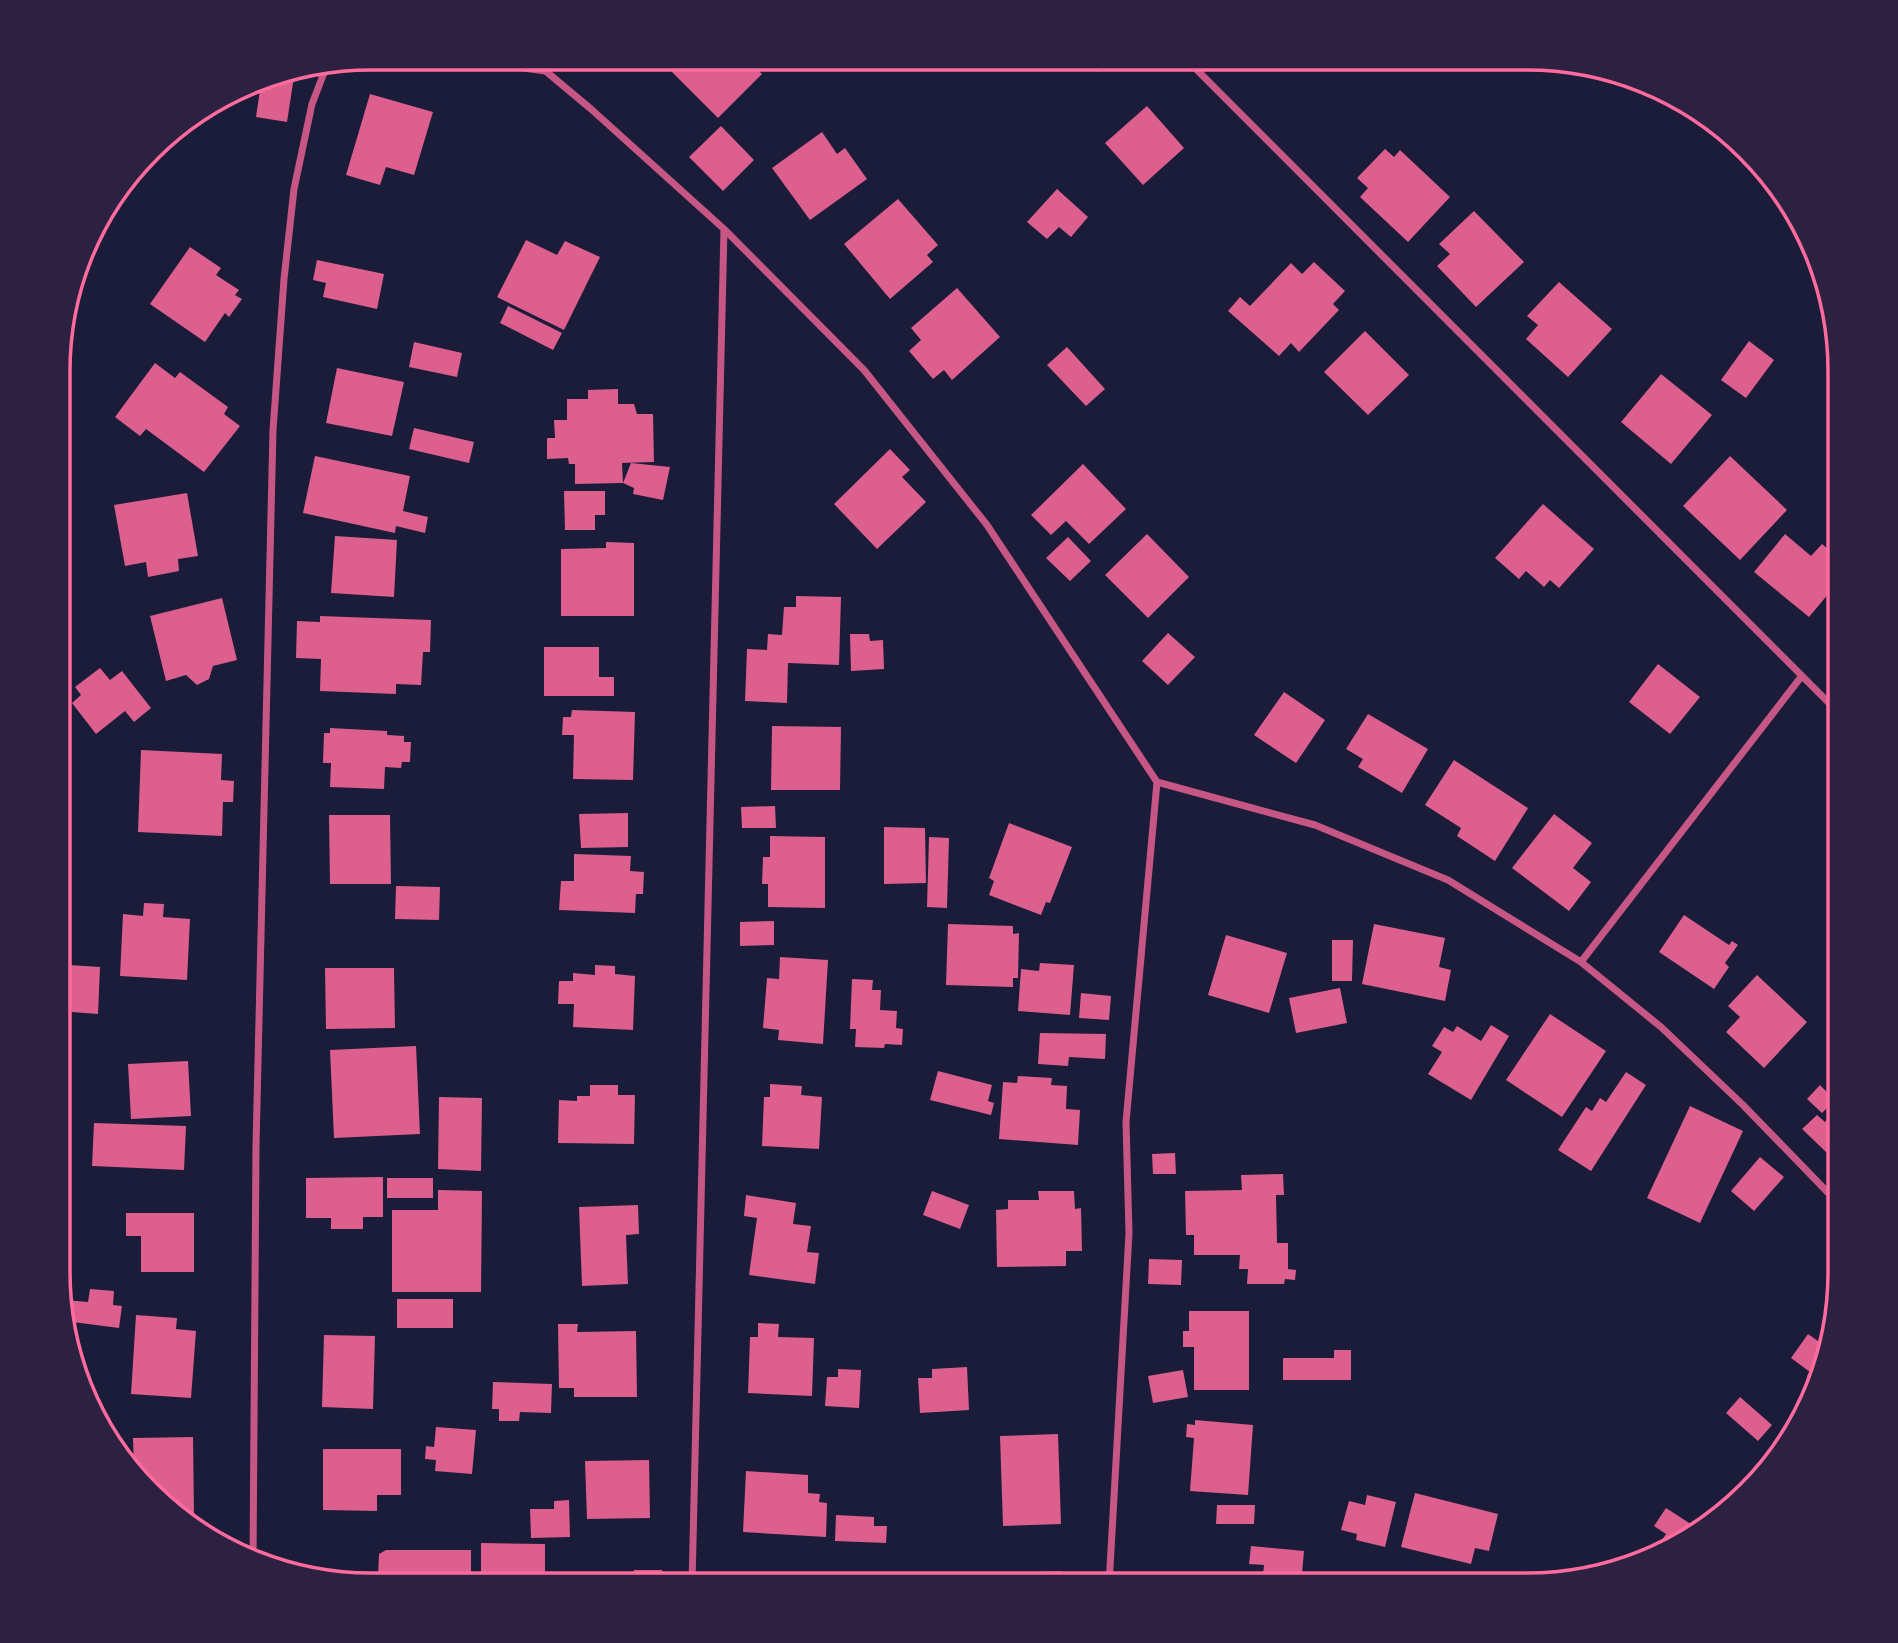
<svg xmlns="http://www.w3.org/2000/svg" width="1898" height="1643" viewBox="0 0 1898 1643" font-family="Ubuntu,sans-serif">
	<rect width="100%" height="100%" fill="#1b1b3a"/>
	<path fill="#dd5f8e" d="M686,58H746L762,74L718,118L672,72Z
		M1083,58H1111L1097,72Z
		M295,70L287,122L256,117L260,90L267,91L270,75Z
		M370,94L433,112L414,175L386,167L380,185L346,175Z
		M1147,106L1184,148L1143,185L1105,143Z
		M721,126L754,160L723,191L689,157Z
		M822,132L837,154L845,148L867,179L810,220L772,168Z
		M1385,149L1394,157L1400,150L1450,197L1408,242L1360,197L1368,188L1357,178Z
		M1057,189L1088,217L1071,237L1059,227L1047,239L1027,222Z
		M898,199L938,245L927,255L933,262L890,299L844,244Z
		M1474,211L1524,262L1476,307L1437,266L1450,254L1439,244Z
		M526,240L557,255L565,241L600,257L564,330L497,297Z
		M190,247L221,268L216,275L239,290L235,295L242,299L229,317L225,313L205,342L150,304Z
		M317,260L384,274L377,309L323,297L326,283L313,280Z
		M1314,262L1345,291L1333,304L1339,310L1299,352L1291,343L1279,356L1228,311L1240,297L1250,306L1291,263L1302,274Z
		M1559,282L1612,329L1568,377L1526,339L1538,325L1527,316Z
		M957,288L1000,337L952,380L944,370L933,379L909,351L921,340L911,328Z
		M508,306L562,333L553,350L500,323Z
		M1365,331L1409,375L1368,415L1324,372Z
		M1749,341L1774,360L1746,398L1721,380Z
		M414,342L462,353L457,377L409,367Z
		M1067,347L1105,389L1086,406L1047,365Z
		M155,363L175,378L180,372L228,407L224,414L240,426L204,472L146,429L140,436L115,417Z
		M337,368L404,382L392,436L326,423Z
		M1661,374L1712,415L1671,464L1621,422Z
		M618,389V404H634L637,414H653L654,462L622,463L623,483L575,484V464H569L568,458L547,459V438H555L554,420H567V399H588V390Z
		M414,428L474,442L469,463L409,449Z
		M890,449L910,470L902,477L926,502L877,549L834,504Z
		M315,456L410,476L403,511L428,517L425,533L396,526L395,533L303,513Z
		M1730,456L1787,510L1740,560L1683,506Z
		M631,463L670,467L663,500L633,494L634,488L623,483Z
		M1083,464L1126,509L1089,544L1066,521L1051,535L1031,515Z
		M564,491H605V515H595V530H565Z
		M187,493L198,556L178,559L179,571L148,577L146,562L125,566L114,505Z
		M1543,504L1594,549L1559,588L1550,580L1544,587L1526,571L1519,579L1495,558Z
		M1147,534L1189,577L1148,618L1105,575Z
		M1785,534L1811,556L1822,544L1839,558L1832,567L1840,574V580L1809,617L1754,572Z
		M335,536L397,540L394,597L331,593Z
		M1068,537L1091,561L1070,581L1046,558Z
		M606,542L634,543V616H561V549L606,548Z
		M796,596L841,597L839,665L788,663L787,703L745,701L747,649L767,650L768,634L782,635L784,607H796Z
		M222,598L237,660L213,666L209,679L197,685L186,675L166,681L150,616Z
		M320,616L431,620L430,652H423L421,685L396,684V694L320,691L321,659L296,658L297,621L320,622Z
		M1168,633L1195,657L1168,685L1142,661Z
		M850,634H869L870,641L883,640L884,669L851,671Z
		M544,647H599V677H614V696H544Z
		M1658,664L1700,697L1670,734L1629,702Z
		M100,668L110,680L122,671L151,708L134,722L125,711L96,734L72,703L81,695L75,687Z
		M1284,692L1325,720L1296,763L1254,735Z
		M572,710L635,712L633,780L573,779L574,735H562L563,717H571Z
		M1368,714L1428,749L1402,793L1358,767L1363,759L1346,749Z
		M772,726L841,727L840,790H771Z
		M330,728L387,731V735L404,736V742H411L410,762H402L401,768L385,767L384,789L330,787L331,763H323L324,733H330Z
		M141,750L222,754L221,780L234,781L233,802H223L222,836L138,832Z
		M1454,760L1528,808L1495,861L1457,836L1461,828L1425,805Z
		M775,806L776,828H742L741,807Z
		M628,813V847L581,848L579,814Z
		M1554,814L1592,843L1573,868L1591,882L1569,911L1512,868Z
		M329,815H390L391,884H330Z
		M1009,823L1072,847L1050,903L1046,902L1041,915L989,895L994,881L989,878Z
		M884,827L925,828L926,883L884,884Z
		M770,836L825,837V908L768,907V884H762L763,857H770Z
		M929,837L949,838L947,908L927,907Z
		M574,854L631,856L630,871L644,872L643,894H636L635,913L559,910L561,881H574Z
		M396,886L440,887L439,920L395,919Z
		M144,903L164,904L163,917L190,919L187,980L120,976L123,914L143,916Z
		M1684,915L1729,945L1732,941L1738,945L1725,963L1729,967L1714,989L1659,952Z
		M774,921V945L740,946V922Z
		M948,924L1013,926V934L1019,933L1018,978H1013V987L946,985Z
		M1374,924L1445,938L1439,967L1451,970L1445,1001L1362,984Z
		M1226,935L1287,953L1269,1013L1208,995Z
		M1332,940H1353L1352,981H1332Z
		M780,957L828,960L823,1044L778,1040L779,1030L763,1028L767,978L779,979Z
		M1040,963L1074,965L1070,1015L1018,1011L1021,969L1039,971Z
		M69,965L100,967L98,1014L59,1011V987L68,988Z
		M595,965L615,966V974L635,976L633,1030L573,1027L574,1004H558L559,981H573V973L595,975Z
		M325,968H394L395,1028L326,1029Z
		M1757,975L1807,1022L1764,1068L1726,1032L1740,1017L1728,1006Z
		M852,979L873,980L872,990H881L880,1010L897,1011L896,1028L903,1029L902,1045L885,1044L884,1048L855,1047L856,1029H850Z
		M1340,988L1347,1023L1296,1033L1289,998Z
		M1081,993L1111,996L1109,1020L1079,1018Z
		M1550,1014L1606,1051L1562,1117L1506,1080Z
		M1491,1025L1509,1036L1471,1100L1428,1074L1442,1052L1432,1046L1444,1027L1453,1032L1457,1026L1481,1041Z
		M1040,1033L1106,1034L1105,1059L1069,1057L1068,1066L1038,1064Z
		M416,1046L420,1134L334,1138L330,1050Z
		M188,1061L191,1116L131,1119L128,1064Z
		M938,1071L992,1085L988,1101L994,1103L991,1115L930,1100Z
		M1626,1072L1646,1085L1591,1171L1558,1150L1586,1107L1592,1111L1600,1098L1606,1102Z
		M1018,1076L1052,1078L1051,1085L1067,1086L1066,1109L1080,1110L1078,1145L999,1139L1003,1082L1017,1083Z
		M770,1084L802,1086L801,1095L822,1097L819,1149L762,1146L764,1097H770Z
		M590,1085H618V1095H635L634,1144L558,1143L559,1100L577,1101V1096H590Z
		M1820,1085L1835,1100L1822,1113L1807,1099Z
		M439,1097L482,1098L481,1171L438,1169Z
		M1690,1106L1743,1131L1700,1223L1647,1198Z
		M1840,1106V1138L1826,1152L1802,1129L1817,1115L1825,1122Z
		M94,1123L186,1126L184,1170L92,1166Z
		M1175,1153L1176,1174H1153L1152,1154Z
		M1760,1157L1784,1177L1754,1211L1731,1191Z
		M1283,1174L1284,1195H1276L1277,1243H1288V1269L1296,1270L1295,1280L1285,1279L1284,1284H1247L1248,1269H1239L1240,1255H1194V1235H1186L1185,1191L1242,1190L1241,1175Z
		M383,1177V1217H363V1229H331V1218H306V1178Z
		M387,1178H433V1198H387Z
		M438,1190L482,1191L481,1292H392V1210H438Z
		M932,1191L969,1205L960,1229L923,1215Z
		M1038,1191H1074L1075,1209L1081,1208L1082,1251H1066V1266L997,1267L996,1210L1008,1209V1200H1039Z
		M746,1195L796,1203L793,1224L811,1226L807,1252L819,1253L815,1284L749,1275L757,1218L744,1216Z
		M638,1205L639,1234L626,1235L628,1284L582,1286L579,1207Z
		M126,1213H194V1272H141V1236H126Z
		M1149,1259L1182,1260L1181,1285L1148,1284Z
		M90,1289L114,1291L113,1305L122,1306L119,1328L65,1321L66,1300L88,1302Z
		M397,1299H453V1328H397Z
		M1189,1311H1249V1390H1194V1347H1183V1331H1189Z
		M136,1315L177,1318L176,1329L196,1331L191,1398L131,1394Z
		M758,1323L779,1324L778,1337L814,1338L812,1396L748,1393L750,1337H758Z
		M558,1324H578L577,1332L636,1331L637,1397H574V1388H559Z
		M1808,1334L1825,1346L1821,1366L1818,1372L1820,1374L1818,1385L1807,1376L1810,1372L1791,1358Z
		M324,1335L375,1336L373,1409L322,1407Z
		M1334,1350H1351V1380H1283V1358H1334Z
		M967,1367L969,1410L920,1413L918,1378H932V1369Z
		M838,1369L861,1370L859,1408L825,1406L827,1377H838Z
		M1183,1370L1188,1397L1153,1403L1148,1376Z
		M493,1382L552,1384L551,1413L520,1412L519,1421H499V1409H492Z
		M1740,1397L1772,1425L1758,1441L1726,1413Z
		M1195,1420L1253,1425L1248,1495L1190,1491L1194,1438L1186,1437L1187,1424L1195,1425Z
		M436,1427L476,1430L472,1474L435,1471L436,1460L425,1459L426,1446L434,1447Z
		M1058,1434L1061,1524L1003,1526L1000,1436Z
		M193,1437L194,1516H183L149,1493L134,1470L133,1438Z
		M323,1449H401V1495H377V1511L323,1510Z
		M649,1460L650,1518L587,1519L585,1461Z
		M746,1471L808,1475V1493L820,1494L819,1502L827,1503L826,1537L743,1532Z
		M1415,1493L1498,1514L1489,1551L1475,1548L1471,1564L1401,1547Z
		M1367,1495L1396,1502L1385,1547L1356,1540L1357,1534L1341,1530L1349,1501L1365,1505Z
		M569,1500L570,1537L531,1538L530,1509H554V1501Z
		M1217,1505H1255L1254,1524H1216Z
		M1666,1508L1697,1528L1648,1561L1666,1534L1654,1526Z
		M836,1515L874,1517V1526H887L886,1543L835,1541Z
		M481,1543L545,1544V1582L481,1581Z
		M1251,1546L1304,1551L1301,1585H1262L1264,1565L1249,1564Z
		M386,1550H471V1585H390V1582H382L378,1576L379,1554Z
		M634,1570H662L663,1585H634Z
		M1061,1571V1580L1075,1579L1076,1585H992V1575Z
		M1251,1573L1252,1585H1181V1574Z
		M374,1576V1585L340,1579V1578Z
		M808,1580L809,1585H766V1583Z"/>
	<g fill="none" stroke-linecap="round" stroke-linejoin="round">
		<path stroke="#c65784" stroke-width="7" d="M452,58L545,71
			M530,58L591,109L724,229L864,370L987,525L1157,782L1315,825L1448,880L1581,962L1661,1027L1743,1105L1840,1205
			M1185,58L1840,714
			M1581,962L1801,677
			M253,1562L256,1146L273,430L284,279L294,189L312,104L327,65
			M692,1585L724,229
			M1109,1585L1129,1233L1126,1122L1157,782"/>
	</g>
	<path d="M0 0H1898V1643H0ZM371 70H1527A301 301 0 0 1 1828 371V1272A301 301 0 0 1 1527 1573H371A301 301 0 0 1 70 1272V371A301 301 0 0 1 371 70Z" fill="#2d2142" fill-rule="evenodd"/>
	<path fill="none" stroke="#ff6b9d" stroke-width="3.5" d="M371 70H1527A301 301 0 0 1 1828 371V1272A301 301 0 0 1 1527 1573H371A301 301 0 0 1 70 1272V371A301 301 0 0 1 371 70Z"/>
</svg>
